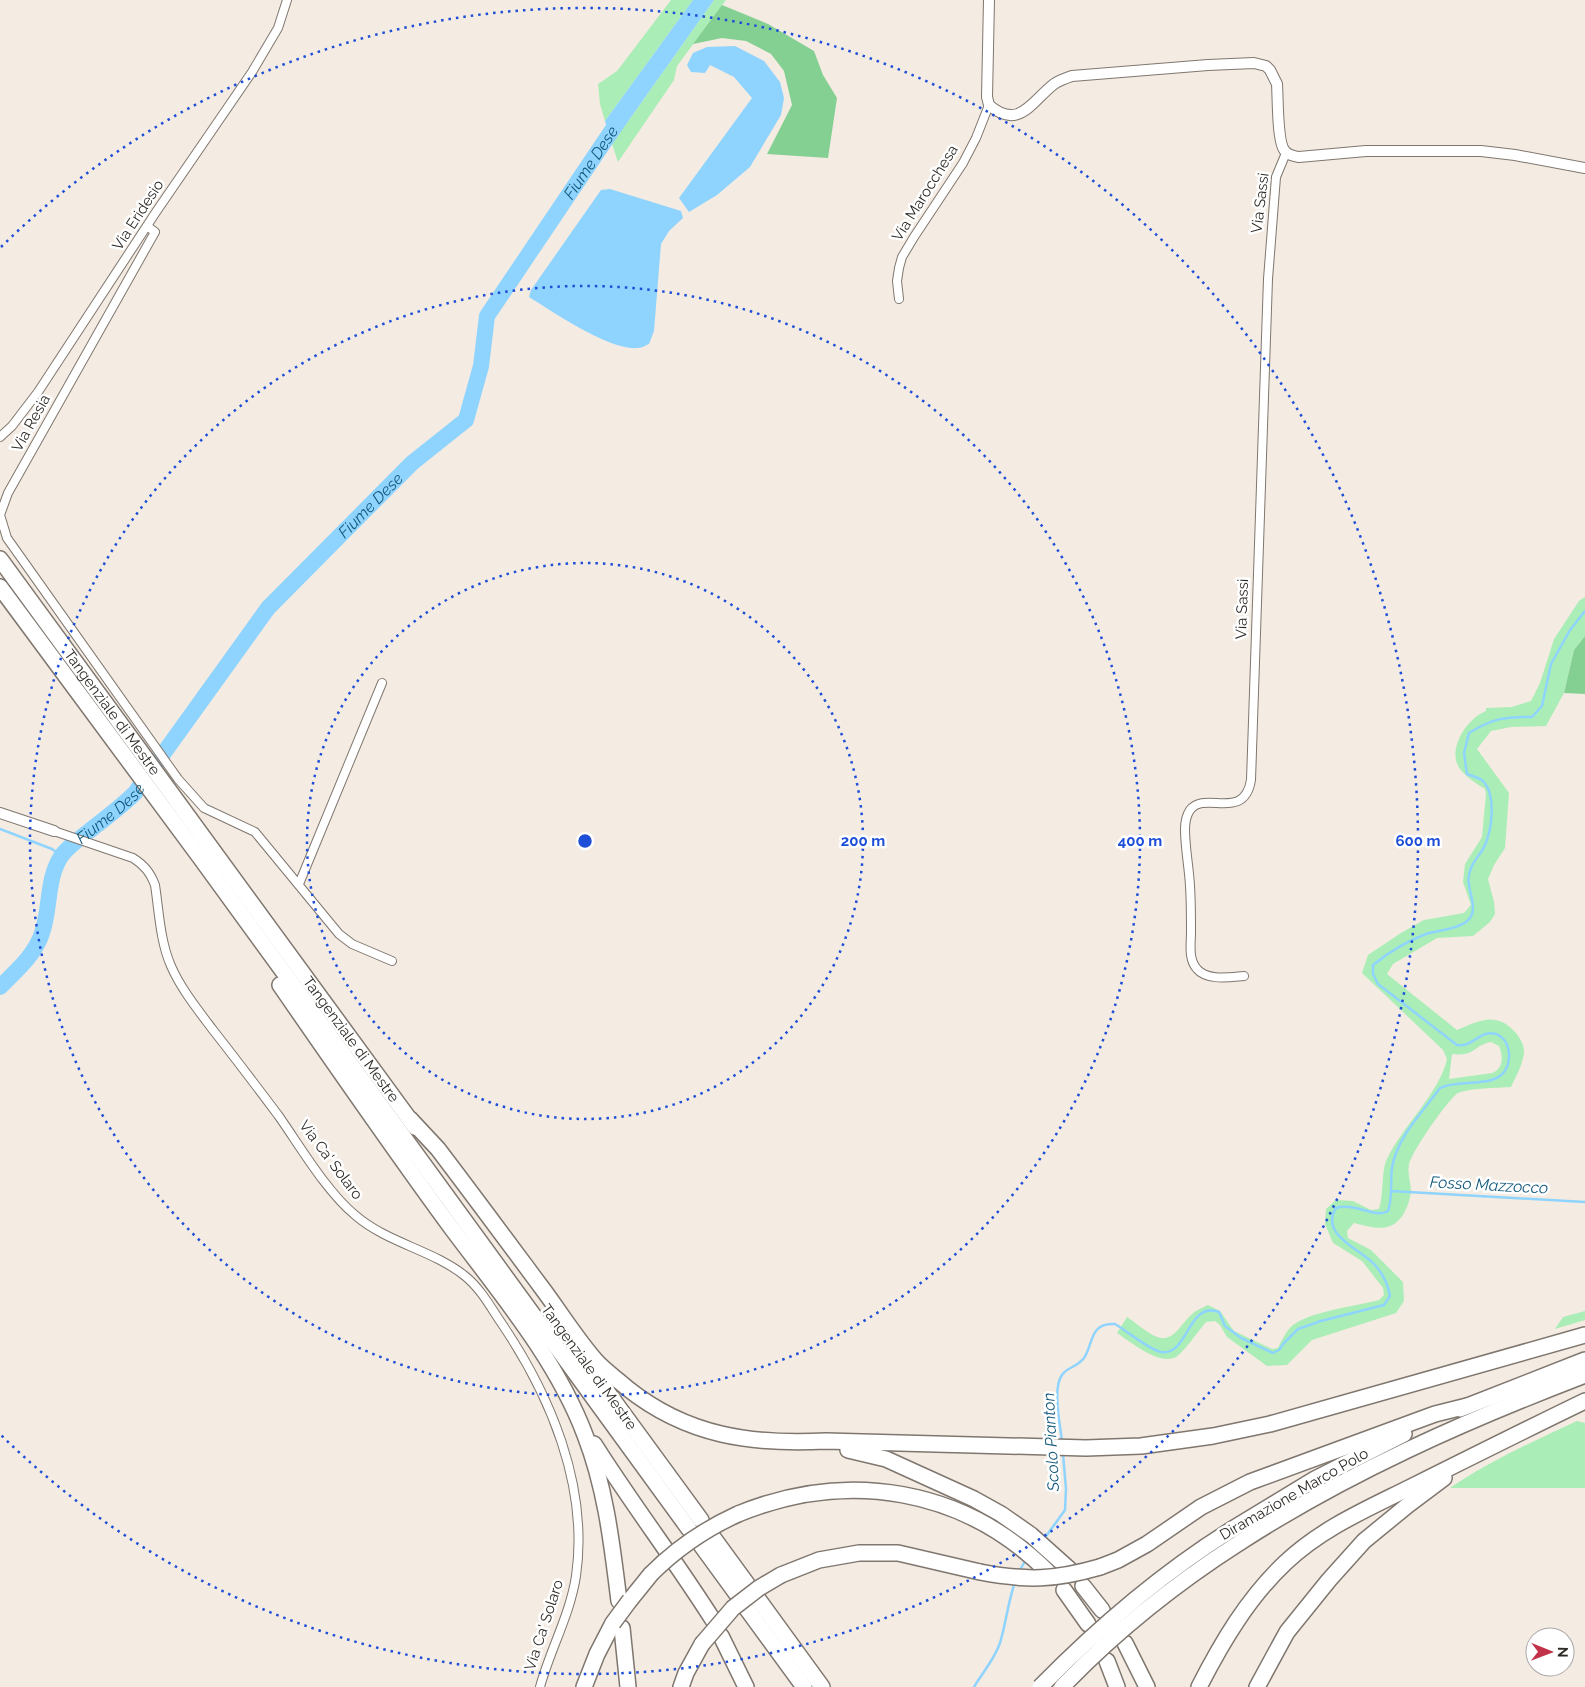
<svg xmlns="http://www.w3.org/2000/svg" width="1585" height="1687" viewBox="0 0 1585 1687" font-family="Raleway,sans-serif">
	<rect width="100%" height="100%" fill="#f4ebe2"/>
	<path fill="#abedb6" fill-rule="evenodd" d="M671,0H693L605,121L600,104L598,84L617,71Z
		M714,0H726L677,66L674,80L618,162L612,144Z
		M1585,597V636L1574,650L1564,693L1546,726L1511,727L1491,731L1477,749L1509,793L1505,848L1494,865L1488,879L1494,902L1495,914L1490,922L1473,936L1437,938L1393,964L1387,974L1457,1030C1480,1020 1497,1011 1516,1033C1522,1041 1526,1048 1523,1058C1521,1068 1515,1078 1511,1087C1497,1088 1471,1088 1458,1093C1449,1098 1410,1154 1409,1165C1407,1173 1411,1183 1411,1191C1410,1199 1408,1206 1404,1213C1392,1234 1374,1228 1354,1223L1347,1231L1348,1238L1371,1250L1403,1282L1404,1301L1396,1313L1312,1340L1287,1365L1267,1366L1227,1337L1220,1325L1215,1321L1206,1322C1200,1329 1183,1353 1176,1357C1159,1366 1131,1342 1117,1333L1127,1317C1136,1323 1147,1333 1157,1337C1173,1343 1181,1324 1191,1315C1196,1310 1202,1308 1208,1305L1220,1311L1234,1331L1272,1349L1278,1348C1281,1342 1285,1333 1290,1328C1304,1312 1357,1306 1379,1300L1384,1295L1383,1288L1362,1261L1333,1243L1325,1224L1326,1209L1336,1200L1353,1201L1371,1210L1379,1209C1384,1194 1381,1171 1387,1159C1402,1127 1440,1092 1447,1059L1443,1050L1362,973L1368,955L1401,933L1424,920L1464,913L1471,905L1463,882L1465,864L1482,837L1486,794L1485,789C1477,784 1466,777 1460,769C1446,750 1467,718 1486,711V708L1512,707L1531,701L1540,683L1554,639L1579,601ZM1491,1042L1499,1046C1503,1056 1504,1068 1492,1073L1449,1079L1452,1054C1475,1057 1474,1045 1491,1042Z
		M1585,1311V1320L1555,1329L1563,1317Z
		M1577,1421L1585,1423V1488H1450C1489,1461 1534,1441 1577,1421Z"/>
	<path fill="#84d092" d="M722,5L768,24L814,51L823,75L837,98L828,158L767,154L792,105L784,71L771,54L746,41L722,38L693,44Z
		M1585,636V694L1564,693L1574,650Z"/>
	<path fill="#8ed4fe" d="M693,0H714L612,144L605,121Z
		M735,46L764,61L780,82L784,98L781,115L750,167L717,195L689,212L679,198L752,98L734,77L710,65L705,73L691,72L687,65L693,53L707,47Z
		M610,189L681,211L683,218L669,231L661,244L654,331L649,344C646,345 642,348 638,348C610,351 553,312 529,297L531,290L601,190Z"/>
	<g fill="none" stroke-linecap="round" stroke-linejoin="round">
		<path stroke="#8ed4fe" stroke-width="2.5" d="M0,829L52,849L62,856
			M1391,1191L1585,1202
			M1062,1441C1060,1424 1055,1403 1058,1386C1061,1366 1075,1370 1084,1358C1093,1346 1089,1322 1115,1324C1127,1331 1148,1349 1161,1352C1188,1357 1188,1300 1219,1312L1225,1326L1241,1338L1273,1353L1279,1350L1284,1343L1298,1329L1321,1321L1384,1305L1390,1296C1388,1284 1383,1274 1375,1265C1361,1249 1319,1235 1336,1208C1354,1202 1376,1219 1388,1211C1393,1197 1390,1182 1392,1168C1397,1137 1422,1113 1440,1088C1459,1078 1498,1090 1507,1067C1509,1061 1510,1054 1508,1048C1507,1042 1502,1036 1496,1034C1480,1029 1473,1048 1457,1045L1378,984L1373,974V965C1388,953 1407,941 1426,934C1438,930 1455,930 1466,922C1482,910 1465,889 1469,875C1472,859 1480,857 1485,845C1492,829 1496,796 1484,782C1481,778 1472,776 1467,774L1464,753L1469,733C1493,718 1504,717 1532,717L1542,706L1551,664L1570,630L1585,611
			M1044,1539L1065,1510L1066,1489L1063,1454
			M1019,1572L1026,1559
			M974,1687C983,1672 994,1660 1000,1643C1006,1623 1008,1602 1015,1582"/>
		<path stroke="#8ed4fe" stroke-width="16" id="s1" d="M0,987C16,971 35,955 42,933C51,908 46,878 62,855C69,846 79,839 88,832C104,819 120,808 135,793L268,608L412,463L466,420L481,366L487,316L621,117"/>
		<defs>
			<path id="minor" d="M147,226L155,232L8,493L0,515L7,538L178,779L204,808L255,832L339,934L352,944L392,961
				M899,299L897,281L899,268L902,257L914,237L963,163L976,138L989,105
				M0,437L12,426L38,392L156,212L252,72L278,28L287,0
				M54,831L133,858C144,865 150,872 155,885C159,911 160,941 171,966C181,989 198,1010 213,1030C235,1058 257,1087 278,1115C300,1146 326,1191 355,1215C387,1243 433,1250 465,1276C480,1288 490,1306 500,1321C550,1394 589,1486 576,1576C570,1615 550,1650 540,1687
				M299,884L382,683
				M1244,976C1230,977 1207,981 1197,969C1188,959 1191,944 1191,932C1191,917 1191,901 1190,886C1189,867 1185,848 1185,829C1185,822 1186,816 1190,810C1205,790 1244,822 1251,780L1268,279L1276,177L1286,153"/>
			<path id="tertiary" d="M989,0L987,97L989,105C1019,131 1032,101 1054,84C1060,80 1066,78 1072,76L1208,65L1254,63L1266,66L1270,70L1277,84C1278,97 1277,143 1285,151C1289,156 1294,156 1299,157L1366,151H1481L1515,155L1585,168
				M0,813L54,831"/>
			<g id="motorway">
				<path id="s2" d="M0,559L415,1127"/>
				<path d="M0,587L202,860L689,1529"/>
				<path d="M280,985C336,1066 392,1147 450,1226C499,1292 556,1358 585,1435C606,1489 612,1545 619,1601"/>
				<path d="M410,1119L438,1149C473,1195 507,1241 542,1288C560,1312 576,1338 596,1361C605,1371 617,1379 627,1388C687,1436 752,1445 826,1441L1086,1448L1141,1446L1213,1436L1270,1424L1585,1335"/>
				<path d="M581,1356L701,1520"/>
				<path d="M1460,1409L1585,1360"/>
				<path d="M594,1444C632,1504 675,1560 713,1620"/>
				<path d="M848,1450L886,1459L974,1499L1001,1514L1031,1535L1069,1569"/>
				<path d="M738,1514C848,1469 964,1488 1049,1573"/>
				<path d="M1231,1530L1315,1479L1404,1434"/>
				<path d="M712,1536L747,1584"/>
				<path d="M1239,1543C1347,1473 1465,1421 1585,1375"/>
				<path d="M701,1545L736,1593"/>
				<path d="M1100,1567L1118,1560L1147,1544L1201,1507L1250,1482L1435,1414L1467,1406"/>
				<path d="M781,1575L819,1560L859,1553H898L980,1572"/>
				<path d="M1083,1586L1102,1610"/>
				<path d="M1064,1590L1088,1624"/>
				<path d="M758,1599L822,1687"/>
				<path d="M630,1600L651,1574"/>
				<path d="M747,1609L804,1687"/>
				<path d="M622,1628L628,1687"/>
				<path d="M721,1636L746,1687"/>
				<path d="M1125,1643L1147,1687"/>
				<path d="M1107,1661L1117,1687"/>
				<path d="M584,1687L597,1654L613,1623"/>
				<path d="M681,1687L686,1673L702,1644"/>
				<path d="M1199,1687C1222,1642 1248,1598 1285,1563C1322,1528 1367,1509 1411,1487C1469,1458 1527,1429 1585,1401"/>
				<path d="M1257,1687L1287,1632L1329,1580L1364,1541L1408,1505L1444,1478"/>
			</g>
		</defs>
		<use href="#minor" stroke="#7f776f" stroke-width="10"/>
		<use href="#tertiary" stroke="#7f776f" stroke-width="12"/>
		<use href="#motorway" stroke="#7f776f" stroke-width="18"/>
		<use href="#minor" stroke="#fff" stroke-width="8"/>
		<use href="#tertiary" stroke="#fff" stroke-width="10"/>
		<use href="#motorway" stroke="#fff" stroke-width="15"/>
		<defs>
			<path id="motorway-bridge" d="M980,1572C1027,1581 1055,1580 1100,1567
				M651,1574C676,1549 705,1529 738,1514
				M613,1623L630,1600
				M702,1644L733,1608L759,1588L781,1575
				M1040,1687C1098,1628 1161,1574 1231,1530
				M1062,1687C1115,1632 1175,1584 1239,1543"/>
		</defs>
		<use href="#motorway-bridge" stroke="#7f776f" stroke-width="18" stroke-linecap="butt"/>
		<use href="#motorway-bridge" stroke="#fff" stroke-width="15"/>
	</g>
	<g fill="none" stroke="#1d4ed8" stroke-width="2.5" stroke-dasharray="2.5 5">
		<circle cx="585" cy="841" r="278"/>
		<circle cx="585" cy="841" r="555"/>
		<path d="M1 247A833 833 0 1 1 1 1435"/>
	</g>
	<g text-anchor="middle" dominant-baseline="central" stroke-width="5" stroke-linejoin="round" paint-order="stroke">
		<g font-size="15" fill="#2e2b27" stroke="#fff">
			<text transform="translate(925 193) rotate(-58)">Via Marocchesa</text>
			<text transform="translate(1260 203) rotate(-83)">Via Sassi</text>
			<text transform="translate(138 215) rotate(-57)">Via Eridesio</text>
			<text transform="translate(31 423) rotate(-61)">Via Resia</text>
			<text transform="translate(1242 609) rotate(-88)">Via Sassi</text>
			<text stroke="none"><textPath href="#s2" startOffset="190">Tangenziale di Mestre</textPath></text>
			<text stroke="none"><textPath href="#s2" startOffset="595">Tangenziale di Mestre</textPath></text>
			<text transform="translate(331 1160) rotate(53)">Via Ca' Solaro</text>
			<text transform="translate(589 1367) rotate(54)">Tangenziale di Mestre</text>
			<text transform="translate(1294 1494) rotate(-30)">Diramazione Marco Polo</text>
			<text transform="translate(544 1625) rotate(-72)">Via Ca' Solaro</text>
		</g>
		<g font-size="16" font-style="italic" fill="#13597c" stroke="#fff">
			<text stroke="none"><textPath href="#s1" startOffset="1039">Fiume Dese</textPath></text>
			<text stroke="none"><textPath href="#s1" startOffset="619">Fiume Dese</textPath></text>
			<text stroke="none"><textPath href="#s1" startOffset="214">Fiume Dese</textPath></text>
			<text transform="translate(1489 1185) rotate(3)">Fosso Mazzocco</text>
			<text transform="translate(1051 1442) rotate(-93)">Scolo Pianton</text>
		</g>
	</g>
	<circle cx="585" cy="841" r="8" fill="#1d4ed8" stroke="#fff" stroke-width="2.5"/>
	<g font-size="15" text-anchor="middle" font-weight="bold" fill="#1d4ed8" stroke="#fff" stroke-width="5" stroke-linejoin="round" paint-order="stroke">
		<text x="863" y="846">200 m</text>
		<text x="1140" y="846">400 m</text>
		<text x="1418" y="846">600 m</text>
	</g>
	<g transform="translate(1550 1652) rotate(91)"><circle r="24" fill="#ffffff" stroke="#abaaa9"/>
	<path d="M0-4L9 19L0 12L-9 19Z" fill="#c23249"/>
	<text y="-8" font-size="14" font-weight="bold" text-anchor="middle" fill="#2e2b27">N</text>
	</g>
</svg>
